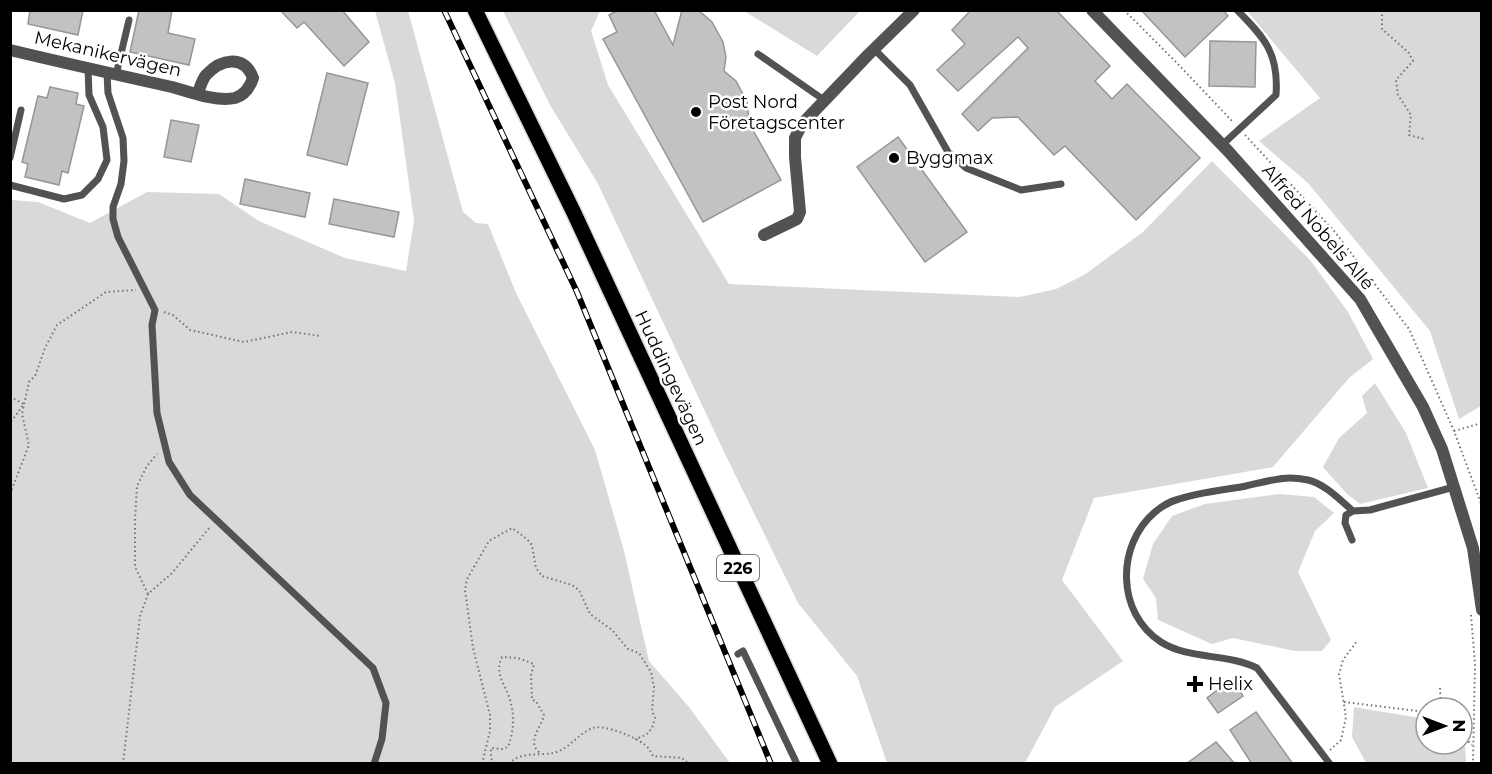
<svg xmlns="http://www.w3.org/2000/svg" width="1492" height="774" viewBox="0 0 1492 774" font-family="Montserrat,sans-serif">
	<rect width="100%" height="100%" fill="#fff"/>
	<path fill="#d9d9d9" d="M375,11H408L463,212L476,223L488,224L516,293L595,450L624,551L649,661L689,707L730,763H11V200L38,202L90,223L147,192L219,194L259,221L345,258L406,271L414,221L395,83Z
		M503,11H600L591,31L608,85L729,284L1020,297L1056,289L1084,275L1143,232L1212,161L1310,260L1348,312L1373,359L1349,378L1273,467L1094,498L1062,580L1123,661L1055,707L1025,763H887L857,676L798,603L726,456L597,182L550,105Z
		M744,11L860,10V11L817,56Z
		M1247,11H1481V406L1459,419L1430,331L1308,183L1259,141L1320,98Z
		M1375,383L1406,433L1428,488L1360,504L1347,494L1323,467L1339,438L1367,413L1362,396Z
		M1280,494L1314,497L1334,513L1315,531L1298,572L1331,640L1322,651H1295L1233,638L1212,644L1158,620L1156,598L1143,579L1153,544L1172,516L1205,504Z
		M1354,707L1426,719V744H1462L1465,747L1466,763H1366L1352,737Z"/>
	<path fill="#c2c2c2" stroke="#969696" stroke-width="1.5" d="M30,10H83L78,35L28,24Z
		M139,10H172L168,33L195,39L189,65L130,52Z
		M280,10H342L369,42L344,66L304,22L297,28Z
		M618,10H654L673,45L682,10H698L712,22L723,42L726,57L724,71L736,81L747,102L749,123L781,180L703,222L603,39L617,32L609,15Z
		M971,10H1056L1110,66L1095,81L1112,99L1127,84L1200,158L1136,220L1065,146L1054,155L1018,117L992,118L978,131L962,114L1028,48L1018,37L958,91L937,70L965,44L952,30Z
		M1141,10H1223L1228,16L1185,57Z
		M1210,41L1256,42L1255,87L1209,86Z
		M327,73L368,83L347,165L307,155Z
		M50,87L78,93L76,104L84,106L68,173L62,171L59,185L25,177L28,164L22,162L38,96L47,98Z
		M171,120L199,125L191,162L164,157Z
		M898,137L967,232L925,262L857,167Z
		M245,179L310,193L305,217L240,204Z
		M334,199L399,212L394,237L329,224Z
		M1232,679L1243,696L1218,713L1207,698Z
		M1256,712L1293,764H1252L1230,730Z
		M1216,742L1235,764H1186Z"/>
	<g fill="none" stroke-linecap="round" stroke-linejoin="round">
		<defs>
			<path id="primary" d="M475,10L574,213L830,764"/>
		</defs>
		<use href="#primary" stroke="#dbdbdb" stroke-width="18"/>
		<path stroke="#747474" stroke-width="2" stroke-dasharray="1.5 3" stroke-linecap="butt" d="M1124,10L1175,61L1233,122
			M1382,10V29L1409,53L1413,61L1396,80L1398,95L1411,115L1409,135L1424,139
			M1245,135L1335,232L1409,329L1454,431L1482,506
			M164,312L173,315L190,330L244,342L292,332L321,336
			M10,397L24,404L10,423
			M1454,431L1482,423
			M10,494L29,445L22,414L29,382L35,376L45,348L57,325L106,292L136,290
			M148,594L135,567V519L137,486L147,466L157,454
			M1471,615L1475,664L1473,764
			M10,635V644
			M1440,688L1441,708
			M1344,702L1426,712
			M1462,735L1472,745
			M1330,750L1341,740L1346,717L1339,674L1343,660L1357,641
			M123,764L140,616L148,594L172,573L210,527
			M482,764L490,731V715L473,648L465,590L467,579L489,541L512,528L527,539L532,545L536,568L542,576L572,585L579,590L590,614L612,630L628,649L639,653L651,672L654,687L652,711L655,718L652,728L646,735L635,739
			M494,764L491,758V748L502,749L508,747C513,733 515,719 511,704C508,687 493,675 502,657L518,658L534,664L531,675L532,700L536,701L544,715C541,728 526,742 540,753
			M509,764C520,751 539,756 553,753C570,749 578,733 593,728C604,724 636,737 645,745C649,748 651,752 653,756L682,758L689,764"/>
		<path stroke="#525252" stroke-width="7" d="M874,49L910,85L948,152L966,168L1021,190L1061,184
			M758,54L824,100
			M107,73L108,93L123,138L124,161L121,184L113,207V219L118,237L155,310L152,325L157,413L169,462L190,495L373,668L386,703L382,739L374,764
			M116,75L129,20
			M1222,145L1276,95C1279,54 1265,38 1237,10
			M10,158L21,110
			M10,185L64,199L82,195L98,179L107,160L103,127L89,95L88,68
			M1352,540L1345,523L1346,515L1353,511
			M738,654L743,651L797,764
			M1330,764L1257,668C1227,653 1189,660 1161,642C1116,613 1116,545 1155,512C1161,507 1171,501 1179,499C1200,492 1224,490 1246,486C1260,483 1276,478 1290,478C1296,478 1303,479 1308,480C1325,484 1340,500 1353,511L1370,510L1454,487"/>
		<path stroke="#525252" stroke-width="12" d="M1092,10L1228,151L1360,299L1423,407L1442,449L1473,548L1482,610
			M10,50C64,63 118,75 172,87C190,92 216,102 235,98C245,95 250,87 253,78C244,54 221,59 206,75C202,80 200,87 198,93
			M764,235L797,219L800,212L795,157V138L802,124L868,55L914,10"/>
		<use href="#primary" stroke="#000" stroke-width="15"/>
		<defs>
			<path id="rail" d="M444,10L577,292L771,764"/>
		</defs>
		<use href="#rail" stroke="#000" stroke-width="6"/>
		<use href="#rail" stroke="#fff" stroke-width="4" stroke-dasharray="11" stroke-linecap="butt"/>
	</g>
	<g fill="#000" stroke="#fff" stroke-width="2">
		<circle cx="696" cy="112" r="6"/>
		<circle cx="894" cy="158" r="6"/>
		<path d="M1192 675h6v6h6v6h-6v6h-6v-6h-6v-6h6z"/>
	</g>
	<g text-anchor="middle" dominant-baseline="central" stroke-width="5" stroke-linejoin="round" paint-order="stroke">
		<rect fill="#fff" stroke="#4c4c4c" stroke-width="1.5" x="717" y="555" width="42" height="26" rx="4.5"/>
		<g font-size="16" font-weight="bold" fill="#000">
			<text x="738" y="568">226</text>
		</g>
		<g font-size="18" fill="#000" stroke="#fff">
			<text transform="translate(108 54) rotate(13)">Mekanikervägen</text>
			<text transform="translate(1318 227) rotate(49)">Alfred Nobels Allé</text>
			<text transform="translate(671 378) rotate(65)">Huddingevägen</text>
		</g>
		<g font-size="18" fill="#000" stroke="#fff" text-anchor="start">
			<text x="708" y="102">Post Nord<tspan x="708" dy="21">Företagscenter</tspan></text>
			<text x="906" y="158">Byggmax</text>
			<text x="1208" y="684">Helix</text>
		</g>
	</g>
	<rect width="1492" height="774" fill="none" stroke="#000000" stroke-width="24"/>
	<g transform="translate(1444 726) rotate(90)"><circle r="28" fill="#ffffff" stroke="#999999" stroke-width="1.5"/>
	<path d="M0-4.5L10 22L0 15L-10 22Z" fill="#000000"/>
	<text y="-9" font-size="16" font-weight="bold" text-anchor="middle" fill="#000000">N</text>
	</g>
</svg>
